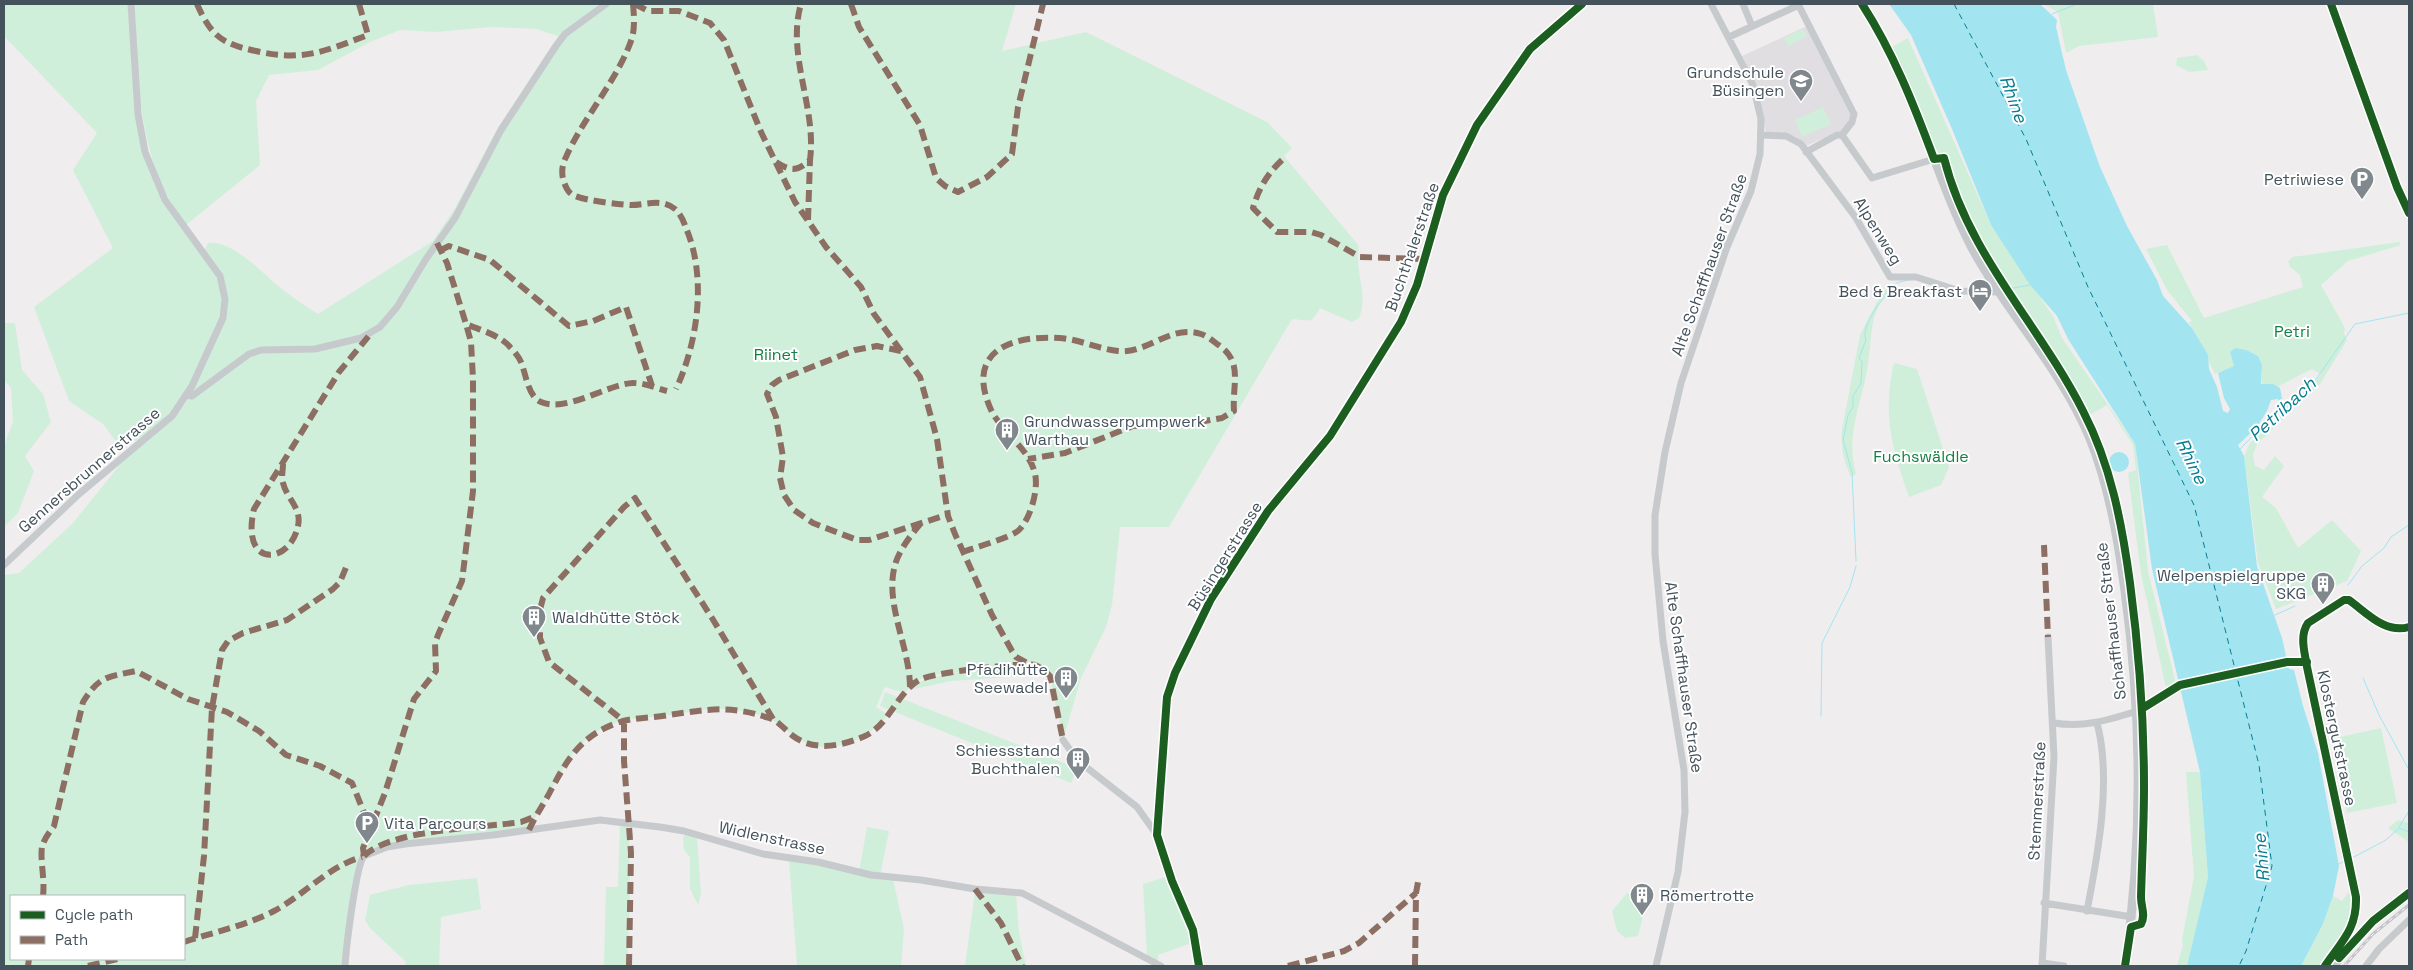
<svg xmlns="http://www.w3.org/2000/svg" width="2413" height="970" viewBox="0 0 2413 970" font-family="'Space Grotesk',sans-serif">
	<rect width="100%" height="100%" fill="#efedee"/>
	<path fill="#e0dee0" d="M1807,26L1852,118L1843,130L1806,146L1794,136L1766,132L1755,86L1742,56Z"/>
	<path fill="#d0efda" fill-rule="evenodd" d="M4,4H128L132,61L151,176L216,275C221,292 224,305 218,323L187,391L166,418L141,440L124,442L115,440L103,424L69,401L34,307L113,248L73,170L97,133L4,36Z
		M132,4H1016L1002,51L1086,32L1267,122L1292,148L1284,156L1359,246C1354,270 1369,295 1359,318L1352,322L1320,308C1311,325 1309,320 1292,319L1169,527H1120L1112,605L1106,627L1081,678L1063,740L1050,676L1044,669L1029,664L939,674L920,679L904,693L885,687L876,707L888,715C872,734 849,748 822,747C796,746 783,721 760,715C725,705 704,709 670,715C653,718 634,717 618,722C579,735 568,761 549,794C542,806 535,817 529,830L405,844L364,856L345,966H4V575L19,573L72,524L123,461L163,428L185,404L223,325L222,274L205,250L208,243C235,240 265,277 286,292C296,300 307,307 318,314L433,241L455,208L497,129L558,36L536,29L491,27L436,32L400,30L370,42L318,70L269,75L256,101L260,165L186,225C136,159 140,83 132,4ZM11,896H184V959H11Z
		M2043,4H2153L2158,37L2079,46L2066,53L2058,12Z
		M1803,29L1807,36L1788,46L1784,38Z
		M1908,38L1991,225L2053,316L2062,338L2135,444L2148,571L2176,684L2166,688L2141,574L2128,473L2136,470L2133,445L2107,405L2088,416L2067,377L2014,299L1961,205L1949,159L1937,152L1892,47Z
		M2197,55L2204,61L2208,70L2189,72L2176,65L2177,58Z
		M1823,107L1831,124L1802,137L1795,120Z
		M2399,242L2401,245L2348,261L2321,285L2345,328L2344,333L2347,340L2320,384L2258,443L2253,454L2255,466L2264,470L2275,456L2284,466L2262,497L2276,508L2298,548L2332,520L2361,551L2347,581L2276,609L2258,563L2244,456L2250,443L2285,411V406L2306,393L2321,374L2312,369L2277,387L2262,385V365L2244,350L2230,352L2234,366L2215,374L2189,322L2192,321L2167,290L2146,249L2167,245L2204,318L2303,287L2300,275L2290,267L2288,261L2293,257Z
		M1886,289L1890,292C1886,297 1880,302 1878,307C1870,324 1871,346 1868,364C1862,405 1845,432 1856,474L1851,477C1844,462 1840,445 1842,429L1860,335L1877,302Z
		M4,323H15L22,370L43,394L51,422L25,456L34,471L18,513L4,527V446L13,421L11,388L4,380Z
		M1894,363L1917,369L1949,467L1941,485L1909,497C1892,448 1882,415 1894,363Z
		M1025,666L1026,676L951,681L910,690C924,670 1000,669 1025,666Z
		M885,692L1077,768L1071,783L880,706Z
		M2381,728L2397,803L2347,813L2331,739Z
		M2186,772H2200L2208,877L2187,966H2177L2183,945L2182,939L2194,877Z
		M2398,820L2409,823V842L2388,828Z
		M620,823L627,825L629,828L630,900L627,966H604L606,887H618Z
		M867,827L889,831L880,876L859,872Z
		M686,834L697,837L701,893L698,905L690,889V857L684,850L683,837Z
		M789,860L893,879L904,929L901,966H797Z
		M1169,876L1194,942L1158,955V962L1147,956L1143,884Z
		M477,878L481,909L441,917L439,966H406L405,961L369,927L365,920L370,895L409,885Z
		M2351,889L2354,925L2323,966H2301L2323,924L2333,896L2342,901Z
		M975,891L1016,894L1019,933L1026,966H965Z
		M1627,893L1636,895L1645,908L1638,936L1625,938L1617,931L1612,911Z"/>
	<path fill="#a2e5f1" d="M1889,4H2040L2057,20L2056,27L2066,70L2100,167L2127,226L2157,280L2163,296L2192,328L2208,355L2209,369L2217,387L2223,411L2228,413L2230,409L2224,398L2218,373L2234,366L2230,352L2235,348L2246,350L2258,356L2262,365L2261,384H2273L2280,388L2283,404L2280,406L2278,399L2271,400L2267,411L2257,427L2238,445L2244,456L2257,566L2282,638L2289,669L2294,670L2303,706L2318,753L2339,866L2333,896L2323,924L2301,966H2187L2208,877L2200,772L2152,569L2135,444L2068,339L2057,316L2030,285L1991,225L1952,129L1911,35Z
		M2109 462a10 10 0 1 1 20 0a10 10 0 1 1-20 0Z"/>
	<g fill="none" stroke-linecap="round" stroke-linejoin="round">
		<path stroke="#a2e5f1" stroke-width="1" d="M2052,14L2077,4
			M1896,283L1908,280
			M2008,289L2030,285
			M2240,449L2284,404L2300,397L2314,382L2355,324L2409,313
			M1856,561L1852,472L1843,440L1848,415L1853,407V396L1861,383L1862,362L1859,358L1866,340C1860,328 1880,302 1889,291
			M2348,585L2362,566L2384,548L2391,537L2409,525
			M2275,615L2295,606
			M2363,678L2379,715L2409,770
			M1821,716L1822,643L1850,587L1856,566
			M2399,827L2409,811
			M2352,858L2386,840L2399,828L2409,832
			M2339,864L2345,861"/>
		<path stroke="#067d90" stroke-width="1" stroke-dasharray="6 5" stroke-linecap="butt" d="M1954,4L2026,139L2088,287L2194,505L2259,765L2272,866L2246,951L2239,966
			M2180,685L2287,662"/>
		<path stroke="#c7cacd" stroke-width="7" d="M1743,4L1752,26
			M1798,4L1854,114L1852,122L1842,135H1837L1806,152
			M1729,37L1799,5
			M1761,135L1786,136L1801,144L1856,218L1890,277H1916L1960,291L1999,292
			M1842,135L1872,178L1934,159
			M2394,179L2409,213
			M187,395L192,396L249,354L261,350L315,349L361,338L380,327L397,307L426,259L455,218L501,130L556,46L565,34L606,4
			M4,565L79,494L172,416L192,386L223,318L225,299L220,276L165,200L145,152L138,114L131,4
			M2054,723C2084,728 2108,720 2137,711
			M1063,740L1077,760L1137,807L1157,835
			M2044,903L2132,917
			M2087,911C2098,854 2112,779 2097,723
			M2042,963L2064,966
			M345,966C346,949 356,865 364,856L387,847L405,844L493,835L600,820L660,827L684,831L763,854L818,862L871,875L921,880L975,889L1022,893L1161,966
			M1199,966L1193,930L1172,881L1157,835L1167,697L1175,673L1211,599L1268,511L1330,436L1401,322L1417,285L1443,195L1477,125L1530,49L1582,4
			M1656,966L1678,872L1685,812L1684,770L1663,641L1655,554V515L1665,452L1681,383L1727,247L1751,191L1760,154L1761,119L1753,85L1711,4
			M2042,966L2054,757L2048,637
			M2325,966C2342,941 2357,929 2356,897L2307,667C2305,653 2299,636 2308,623L2344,600H2349C2367,613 2385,634 2409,627
			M2366,966L2379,949L2409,920"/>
		<path stroke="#c4c8cb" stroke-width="9" d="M1862,4C1879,30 1894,57 1906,86C1929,139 1945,196 1972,248C2007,313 2060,367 2089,436C2109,485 2118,539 2125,591C2142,716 2143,842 2125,966
			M2333,966L2373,921L2409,893"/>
		<defs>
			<path id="rail" d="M2344,966L2373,934L2409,905"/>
		</defs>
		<use href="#rail" stroke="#c2c4c7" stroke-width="3"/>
		<use href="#rail" stroke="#fff" stroke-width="1" stroke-dasharray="4" stroke-linecap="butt"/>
		<path stroke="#8d6e63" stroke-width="6" stroke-dasharray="12 6" stroke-linecap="butt" d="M197,4C211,36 222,44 256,51C303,62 325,51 368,35L359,4
			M633,4C634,15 635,27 632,38C619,78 583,118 566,157C562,164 561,174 564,182C566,188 569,194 575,196C588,201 617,204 631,205C646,205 661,198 675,209C680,213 684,222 686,228C707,277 698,342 676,389
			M635,4L648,11H679L710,23L724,40L761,132L795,202L826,247L861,287L874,314L920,377L937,439L948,516L955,534L992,615L1012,651L1016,657L1029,664
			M851,4L859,27L920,125L936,178L945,186L958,192L987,177L1012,154L1018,107L1043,4
			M1282,160C1267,174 1259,188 1253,208L1277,232H1311L1321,235L1360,257L1424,259
			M776,162C790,171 797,172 810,160C817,108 786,55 801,4
			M808,220L810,160
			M437,243L447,263L466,324C480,330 500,335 510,347C514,351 519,357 521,362C526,374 528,397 541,402C566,413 608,384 633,383C645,383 656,388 667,391
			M441,250L449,246L490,260L569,326L593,321L626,307L652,386
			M901,351L877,346L855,350L779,380L772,385L767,394L776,417L783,457L780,478L784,495L794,510L813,523L857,540H869L940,517L948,516
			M283,464C283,470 281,478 283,483C287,499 302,508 298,526C290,565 240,569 254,509L339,372L372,332
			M2044,545L2048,637
			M962,552C974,548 1012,537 1019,530C1031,518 1040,486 1034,470C1027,448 1003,432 992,412C964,353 1008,335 1059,338C1079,339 1098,349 1118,351C1148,354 1170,324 1201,334C1207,336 1212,340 1217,344C1244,361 1232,383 1234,411L1222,418L1193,423L1133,426L1065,453L1028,459
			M910,687C910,648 884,603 895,565C899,550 911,535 921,523
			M529,830C535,816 544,804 551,790C568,758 581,736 617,723C633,717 653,718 669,715C709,709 730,705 769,718C779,721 785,730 793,736C815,752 842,746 865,736C889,725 897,693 919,680C930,673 1022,662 1035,665C1041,667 1045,671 1050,676L1063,740
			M364,856L363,848L385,793L414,699L436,671L435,643L438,635L462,581L473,491V379L471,342L466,324
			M364,856C392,829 481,828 521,822L534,817
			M975,889L1001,923L1022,966
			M43,896C45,880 40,860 42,847C44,839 49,833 54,826L83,702C99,676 107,677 136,671L188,699L227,712L259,731L286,755L320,766L352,783L371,830
			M195,938L204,856L212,708L222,650L228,641L243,633L287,620L333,589L340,582L347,565
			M184,942C214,932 245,926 274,911C304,895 329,866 362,857
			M28,966L29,959
			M88,966L118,959
			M629,966L631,853L624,761V721L549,662L540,638V610L543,598L624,507L635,498L712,618L773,719
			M1288,966L1344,951L1359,943L1416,893
			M1415,966L1416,893L1418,882"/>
		<defs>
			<path id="cycleway" d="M1862,4C1893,52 1914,105 1934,159L1944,158C1968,255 2039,324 2083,411C2111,465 2122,524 2130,583C2139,651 2144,718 2144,787C2144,824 2142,860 2141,897C2141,907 2146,915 2141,924L2131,927L2125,966
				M2331,4L2397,187L2409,213
				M2143,708L2180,685L2287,662H2307
				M2339,958L2373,921L2409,893
				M1199,966L1193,930L1172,881L1157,835L1167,697L1175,673L1211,599L1268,511L1330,436L1401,322L1417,285L1443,195L1477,125L1530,49L1582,4
				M2325,966C2342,941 2357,929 2356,897L2307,667C2305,653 2299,636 2308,623L2344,600H2349C2367,613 2385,634 2409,627"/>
		</defs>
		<use href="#cycleway" stroke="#fff" stroke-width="11"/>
		<use href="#cycleway" stroke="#1b5e20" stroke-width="8"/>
	</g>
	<defs>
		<symbol id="school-pin" viewBox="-11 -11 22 30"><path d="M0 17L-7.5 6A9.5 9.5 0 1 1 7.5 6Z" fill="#80888e" stroke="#fff"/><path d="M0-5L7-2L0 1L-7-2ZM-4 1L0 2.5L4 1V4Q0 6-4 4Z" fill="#fff"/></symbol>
		<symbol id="parking-pin" viewBox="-11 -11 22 30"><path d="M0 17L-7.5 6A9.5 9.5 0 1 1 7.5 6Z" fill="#80888e" stroke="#fff"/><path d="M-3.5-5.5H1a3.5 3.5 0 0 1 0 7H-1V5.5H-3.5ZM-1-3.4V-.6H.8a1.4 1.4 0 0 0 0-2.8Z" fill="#fff"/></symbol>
		<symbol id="hotel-pin" viewBox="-11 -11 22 30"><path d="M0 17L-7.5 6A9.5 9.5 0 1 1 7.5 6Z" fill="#80888e" stroke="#fff"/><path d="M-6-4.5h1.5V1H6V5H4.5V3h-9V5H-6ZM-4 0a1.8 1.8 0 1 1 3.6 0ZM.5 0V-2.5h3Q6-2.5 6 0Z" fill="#fff"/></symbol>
		<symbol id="building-pin" viewBox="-11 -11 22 30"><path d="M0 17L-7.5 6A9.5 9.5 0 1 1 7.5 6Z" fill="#80888e" stroke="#fff"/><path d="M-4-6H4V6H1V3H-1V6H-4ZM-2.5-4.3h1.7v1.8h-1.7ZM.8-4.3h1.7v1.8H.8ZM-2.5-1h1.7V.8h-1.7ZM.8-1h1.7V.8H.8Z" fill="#fff"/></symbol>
	</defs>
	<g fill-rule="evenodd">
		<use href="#school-pin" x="1787" y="67" width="28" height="38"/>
		<use href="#parking-pin" x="2348" y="165" width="28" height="38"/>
		<use href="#hotel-pin" x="1966" y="277" width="28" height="38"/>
		<use href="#building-pin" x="993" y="416" width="28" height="38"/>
		<use href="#building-pin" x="2309" y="570" width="28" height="38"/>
		<use href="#building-pin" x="520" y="603" width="28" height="38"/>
		<use href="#building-pin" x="1052" y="664" width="28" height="38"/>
		<use href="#building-pin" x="1064" y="745" width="28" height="38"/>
		<use href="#parking-pin" x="353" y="809" width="28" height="38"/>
		<use href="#building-pin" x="1628" y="881" width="28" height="38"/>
	</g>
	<g text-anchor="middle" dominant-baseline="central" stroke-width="4" stroke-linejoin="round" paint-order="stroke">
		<g font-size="16" fill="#44525b" stroke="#fff" text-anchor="end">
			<text x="1784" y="72">Grundschule<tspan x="1784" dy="18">Büsingen</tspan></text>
			<text x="2344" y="179">Petriwiese</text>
			<text x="1962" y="291">Bed &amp; Breakfast</text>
			<text x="1024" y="421" text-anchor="start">Grundwasserpumpwerk<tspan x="1024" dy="18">Warthau</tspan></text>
			<text x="2306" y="575">Welpenspielgruppe<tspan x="2306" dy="18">SKG</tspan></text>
			<text x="552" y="617" text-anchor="start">Waldhütte Stöck</text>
			<text x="1048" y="669">Pfadihütte<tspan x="1048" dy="18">Seewadel</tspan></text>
			<text x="1060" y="750">Schiessstand<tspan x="1060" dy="18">Buchthalen</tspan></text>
			<text x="384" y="823" text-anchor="start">Vita Parcours</text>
			<text x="1660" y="895" text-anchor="start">Römertrotte</text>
		</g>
		<g font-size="16" fill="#44525b" stroke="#fff">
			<text transform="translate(1878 231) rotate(58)">Alpenweg</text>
			<text transform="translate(1412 247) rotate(-71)">Buchthalerstraße</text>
			<text transform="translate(1709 265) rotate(-70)">Alte Schaffhauser Straße</text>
			<text transform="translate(89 470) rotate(-41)">Gennersbrunnerstrasse</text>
			<text transform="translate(1225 556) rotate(-58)">Büsingerstrasse</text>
			<text transform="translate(2111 621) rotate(-97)">Schaffhauser Straße</text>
			<text transform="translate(1684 677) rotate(82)">Alte Schaffhauser Straße</text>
			<text transform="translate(2337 738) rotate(78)">Klostergutstrasse</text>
			<text transform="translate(2037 801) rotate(-87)">Stemmerstraße</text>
			<text transform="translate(772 838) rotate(12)">Widlenstrasse</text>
		</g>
		<g font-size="16" fill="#108140" stroke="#fff">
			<text x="2292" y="331">Petri</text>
			<text x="776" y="354">Riinet</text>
			<text x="1921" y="456">Fuchswäldle</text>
		</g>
		<g font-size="18" font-style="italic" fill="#067d90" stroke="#fff">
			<text transform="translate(2014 99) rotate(70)">Rhine</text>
			<text transform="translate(2282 409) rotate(-43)">Petribach</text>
			<text transform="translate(2192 461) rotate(64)">Rhine</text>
			<text transform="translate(2261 858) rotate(-95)">Rhine</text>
		</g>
	</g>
	<rect width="2413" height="970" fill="none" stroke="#44525b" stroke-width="10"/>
	<rect x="10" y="895" width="175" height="65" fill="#ffffff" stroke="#b4babd"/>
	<rect x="20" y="911" width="25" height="8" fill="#1b5e20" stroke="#b4babd"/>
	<text x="55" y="920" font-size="15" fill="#44525b">Cycle path</text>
	<rect x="20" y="936" width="25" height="8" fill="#8d6e63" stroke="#b4babd"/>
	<text x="55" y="945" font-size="15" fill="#44525b">Path</text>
</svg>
